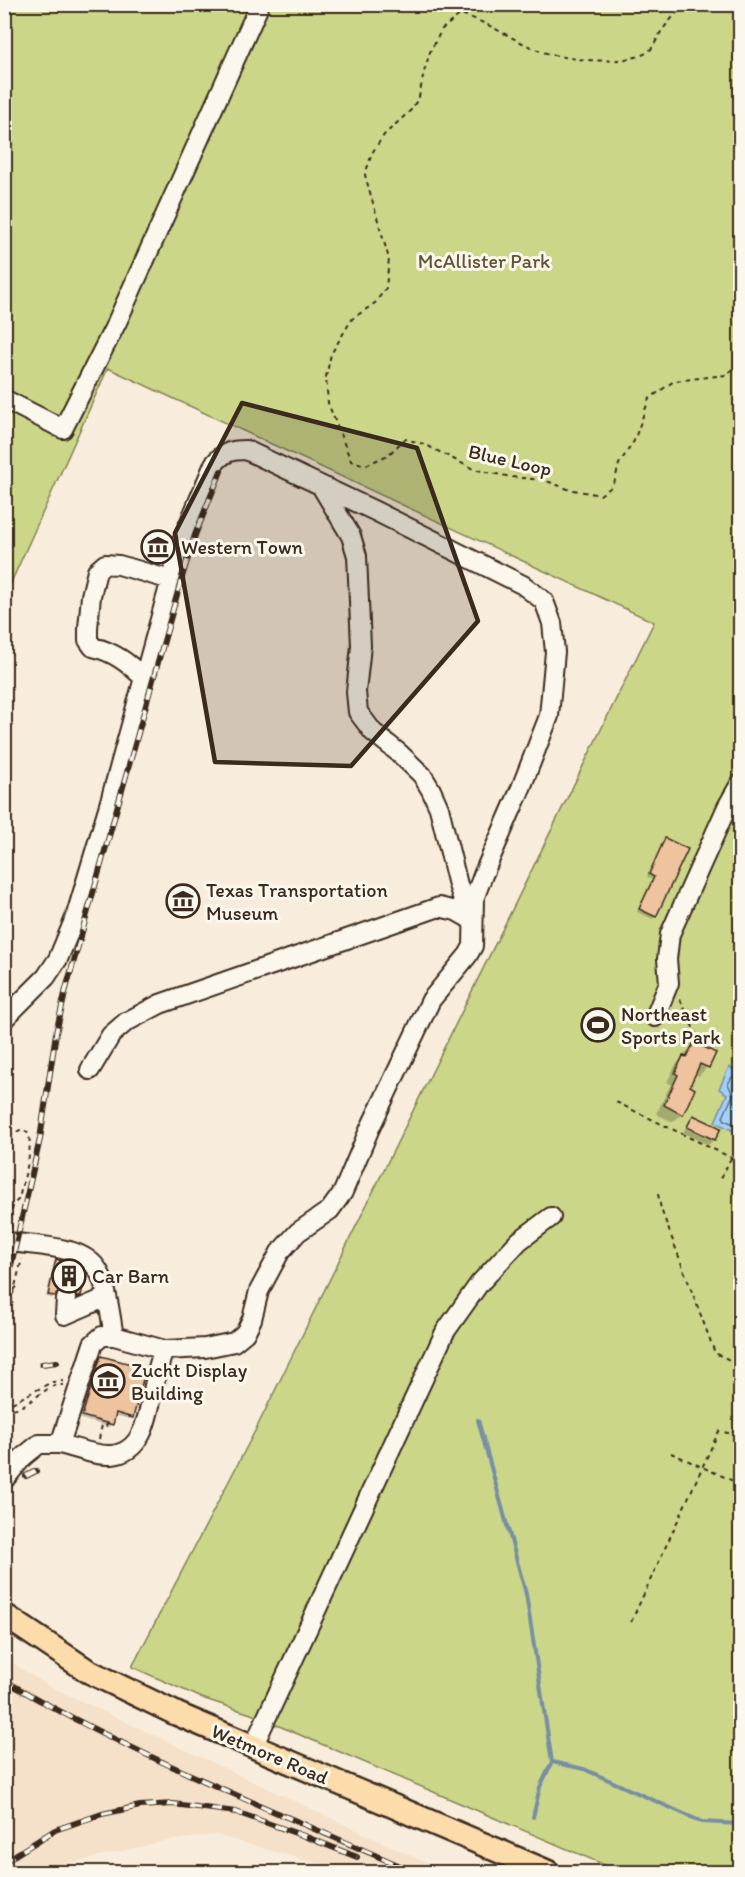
<svg xmlns="http://www.w3.org/2000/svg" width="745" height="1877" viewBox="0 0 745 1877" font-family="Itim,sans-serif">
	<rect width="100%" height="100%" fill="#f8eddc"/>
	<filter id="ink" filterUnits="userSpaceOnUse"><feTurbulence type="fractalNoise" baseFrequency=".0167" numOctaves="2"/><feDisplacementMap in="SourceGraphic" scale="12" xChannelSelector="R" yChannelSelector="G"/><feConvolveMatrix kernelMatrix="1 2 1 2 8 2 1 2 1" color-interpolation-filters="sRGB"/></filter>
	<g filter="url(#ink)">
		<path fill="#f5e0c9" d="M5,1658L49,1686L446,1872H347L216,1835L165,1841L53,1867L21,1872H5Z"/>
		<path fill="#cbd689" stroke="#838054" stroke-width="1.5" d="M4,5H740V1872H621L251,1714L202,1698L132,1667L256,1429L654,622L108,368L5,596Z"/>
		<path fill="#9fd1fc" stroke="#778ea3" stroke-width="1.5" d="M729,1067L740,1073V1134L715,1122L727,1094L719,1089Z"/>
		<path fill="#0003" d="M663,842L655,916L653,919L637,912L652,879L647,877Z
			M694,1043L714,1053L707,1067L699,1076L694,1074L688,1087L682,1114L673,1122L656,1114L671,1084L667,1082L675,1066Z
			M694,1117L719,1129L714,1140L708,1145L683,1133L688,1123Z
			M56,1261L80,1295L77,1298L74,1299L70,1292L63,1290L57,1291L52,1298L46,1297L54,1263Z
			M101,1358L132,1417L130,1419L114,1415L109,1427L81,1419L99,1361Z"/>
		<g fill="none" stroke-linecap="round" stroke-linejoin="round">
			<path stroke="#636d77" stroke-width="1.5" d="M740,1078L732,1077L728,1084L733,1095L723,1117L725,1120L740,1127"/>
			<path stroke="#778ea3" stroke-width="4" d="M478,1420L526,1594L552,1762L540,1787L533,1817
				M552,1762L584,1769L702,1822L740,1824"/>
		</g>
		<path fill="#eec39e" stroke="#3b2a1e" stroke-width="1.5" d="M665,838L688,849L656,917L639,909L654,877L649,874Z
			M694,1042L716,1053L709,1068L700,1064L690,1086L695,1089L683,1115L664,1105L678,1075L675,1073L683,1056L687,1057Z
			M693,1115L721,1128L715,1140L687,1127Z
			M56,1259L69,1263L86,1273L81,1296L77,1298L73,1290L66,1288L61,1289L55,1296L48,1295Z
			M101,1356L146,1368L133,1418L116,1413L113,1425L82,1416Z"/>
		<g fill="none" stroke-linecap="round" stroke-linejoin="round">
			<defs>
				<path id="minor" d="M4,399L63,429L117,322L260,4
					M321,486L351,536L357,556L361,646L356,692L358,712L373,732L399,753L422,775L431,790L439,808L458,885L470,920
					M143,677C128,663 114,652 93,647L88,640V628L91,596L97,571L105,564L119,565L171,580
					M655,1017L669,983L667,959L670,934L727,807L740,784
					M4,1019L46,977L58,959L75,918L111,798L181,543L214,464C224,452 231,450 246,450L375,511L523,585L544,601L552,623L555,652L549,716L521,788L483,875L474,899L473,946L468,955L431,1000L370,1128L343,1192L330,1210L298,1232L280,1252L259,1291L252,1319L245,1333L234,1342L205,1348L165,1350L114,1336
					M90,1070L111,1035L126,1022L160,1004L439,907L456,911L470,919
					M4,1241C35,1247 88,1243 101,1276C109,1295 110,1316 114,1336H102L93,1344L60,1444H39L23,1457L4,1480
					M66,1299L65,1315L107,1297
					M60,1444C76,1448 95,1456 111,1455C157,1452 147,1380 165,1350
					M253,1747L445,1332L479,1284L519,1241L551,1217"/>
				<path id="major" d="M4,1615L88,1671L177,1714L548,1872"/>
			</defs>
			<use href="#minor" stroke="#3b2a1e" stroke-width="22"/>
			<use href="#major" stroke="#3b2a1e" stroke-width="27"/>
			<path stroke="#3b2a1e" stroke-width="2" stroke-dasharray="4.5 4.5" stroke-linecap="butt" d="M703,4L699,7H682C675,15 667,23 661,32C657,38 654,47 649,51C628,67 564,60 540,51C513,40 489,23 461,14L442,29L430,52L424,72L419,97L411,110L384,135L372,153L365,175L389,259L386,288L375,303L352,319L331,354L326,377L328,403L351,461L366,465L388,455L405,439L424,444L473,469L511,477L544,480L568,489L600,495L610,488L615,480L619,464L634,441L649,399L674,381L726,375L740,362
				M680,999L697,1036L719,1049
				M616,1102L740,1162
				M4,1144L11,1135L22,1129L29,1134C32,1159 24,1175 19,1199C9,1207 12,1215 11,1228
				M721,1178L731,1158
				M658,1194L661,1209L715,1353L740,1365
				M4,1216L10,1213
				M14,1290L19,1284
				M11,1306L15,1299
				M4,1329L22,1259
				M4,1407L52,1382L64,1381
				M4,1408C26,1415 42,1383 64,1385
				M99,1439L102,1425L106,1426L107,1423
				M671,1453L740,1484
				M631,1622L719,1431L732,1434L740,1417"/>
			<use href="#minor" stroke="#fbf7ec" stroke-width="18"/>
			<use href="#major" stroke="#fddcac" stroke-width="22"/>
			<defs>
				<path id="rail" d="M4,1296L40,1139L56,1033L66,989L182,577L195,535L221,471
					M42,1364L57,1362
					M26,1476L36,1471
					M4,1680C135,1757 276,1811 414,1872
					M4,1862L55,1830L102,1814L140,1806L173,1804L236,1812L304,1836L357,1857"/>
			</defs>
			<use href="#rail" stroke="#3b2a1e" stroke-width="6"/>
			<use href="#rail" stroke="#fbf7ec" stroke-width="4" stroke-dasharray="11" stroke-linecap="butt"/>
		</g>
	</g>
	<path fill="#3b2a1e" fill-opacity="0.2" stroke="#3b2a1e" stroke-width="4.5" stroke-linejoin="round" d="M242,403L417,448L478,621L351,766L215,762L175,533Z"/>
	<defs>
		<symbol id="museum-ring" viewBox="-11 -11 22 22"><circle r="9.5" fill="#fbf7ec" stroke="#3b2a1e" stroke-width="1.5"/><path d="M0-6L6-3V-2H-6V-3ZM-5-1h2V3h-2ZM-1-1h2V3h-2ZM3-1h2V3H3ZM-6 4H6V6H-6Z" fill="#3b2a1e"/></symbol>
		<symbol id="stadium-ring" viewBox="-11 -11 22 22"><circle r="9.5" fill="#fbf7ec" stroke="#3b2a1e" stroke-width="1.5"/><path d="M0-5a6.5 5 0 1 0 0 10a6.5 5 0 1 0 0-10ZM-3.5-1.8h7v3.6h-7Z" fill="#3b2a1e"/></symbol>
		<symbol id="building-ring" viewBox="-11 -11 22 22"><circle r="9.5" fill="#fbf7ec" stroke="#3b2a1e" stroke-width="1.5"/><path d="M-4-6H4V6H1V3H-1V6H-4ZM-2.5-4.3h1.7v1.8h-1.7ZM.8-4.3h1.7v1.8H.8ZM-2.5-1h1.7V.8h-1.7ZM.8-1h1.7V.8H.8Z" fill="#3b2a1e"/></symbol>
	</defs>
	<g fill-rule="evenodd">
		<use href="#museum-ring" x="139" y="528" width="38" height="38"/>
		<use href="#museum-ring" x="164" y="882" width="38" height="38"/>
		<use href="#stadium-ring" x="579" y="1006" width="38" height="38"/>
		<use href="#building-ring" x="50" y="1257" width="38" height="38"/>
		<use href="#museum-ring" x="89" y="1362" width="38" height="38"/>
	</g>
	<g text-anchor="middle" dominant-baseline="central" stroke-width="6" stroke-linejoin="round" paint-order="stroke">
		<g font-size="20" fill="#5f5539" stroke="#fbf7ec">
			<text x="484" y="261">McAllister Park</text>
		</g>
		<g font-size="20" fill="#3b2a1e" stroke="#fbf7ec">
			<text transform="translate(510 460) rotate(13)">Blue Loop</text>
			<text transform="translate(270 1754) rotate(23)">Wetmore Road</text>
		</g>
		<g font-size="20" fill="#3b2a1e" stroke="#fbf7ec" text-anchor="start">
			<text x="181" y="547">Western Town</text>
			<text x="206" y="890">Texas Transportation<tspan x="206" dy="23">Museum</tspan></text>
			<text x="621" y="1014">Northeast<tspan x="621" dy="23">Sports Park</tspan></text>
			<text x="92" y="1276">Car Barn</text>
			<text x="131" y="1370">Zucht Display<tspan x="131" dy="23">Building</tspan></text>
		</g>
	</g>
	<rect width="745" height="1877" fill="none" stroke="#fbf7ec" stroke-width="24"/>
	<rect x="12" y="12" width="721" height="1853" fill="none" stroke="#3b2a1e" stroke-width="2" filter="url(#ink)"/>
</svg>
